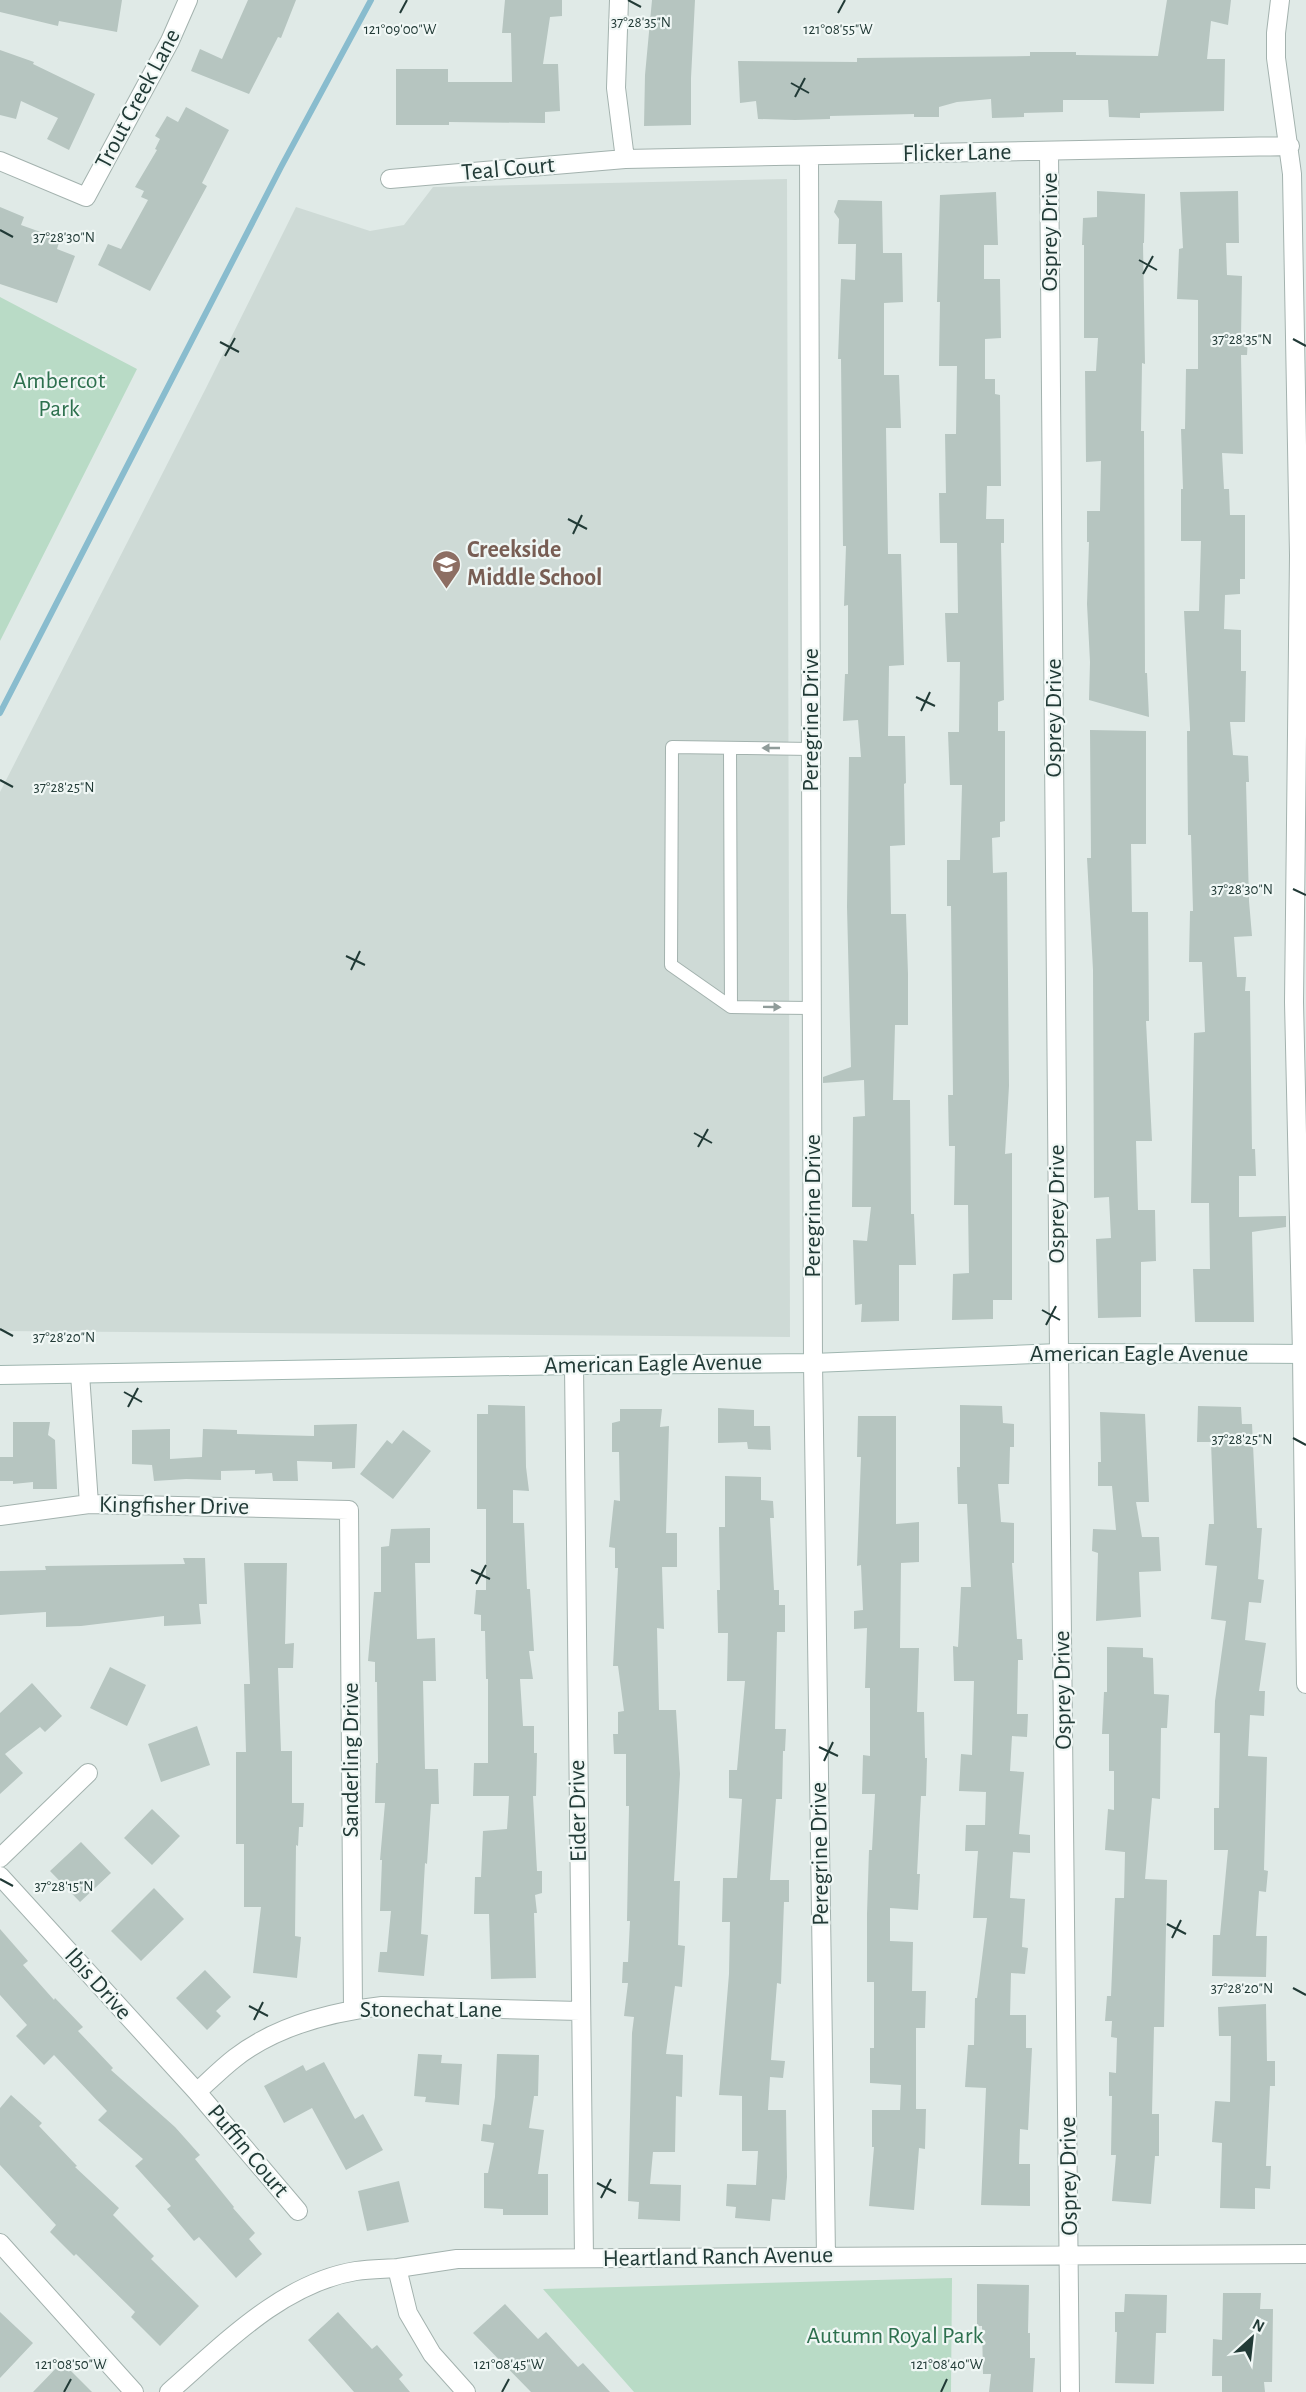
<svg xmlns="http://www.w3.org/2000/svg" width="1306" height="2392" viewBox="0 0 1306 2392" font-family="'Alegreya Sans',sans-serif">
	<rect width="100%" height="100%" fill="#e0eae7"/>
	<path fill="#cedad6" d="M787,179L790,1337L0,1331V792L206,388L296,207L370,231L404,225L433,187Z"/>
	<path fill="#b9dbc6" d="M0,297L137,369L0,641Z
		M952,2278L951,2392H634L543,2289Z"/>
	<g fill="none" stroke-linecap="round" stroke-linejoin="round">
		<path stroke="#89bcce" stroke-width="6" d="M0,713L281,167L371,0"/>
	</g>
	<path fill="#b6c5c0" d="M0,0H122L117,32L59,21L58,26L0,12Z
		M248,0H296L281,38L278,37L249,94L191,71L200,49L222,59Z
		M505,0H562V16L550,17L543,64H558L560,111L545,112V123L449,122V125H396V69H448V82H512L511,33H502Z
		M652,0H695L691,78V125L644,126L645,75Z
		M1167,0H1231L1228,25L1211,21L1207,59H1225L1224,111L1140,113V118L1109,117L1108,100H1063V112L1024,113V117L992,118L991,99L957,102L939,107V117H914V114L830,116V119L795,120L758,119L756,101L740,103L738,61L857,62V58L1030,56V52H1076V55L1158,56Z
		M0,50L34,62L33,64L95,94L69,150L47,139L58,118L21,101L16,119L0,115Z
		M186,107L229,130L202,183L207,186L150,291L98,265L108,244L121,249L148,200L141,197L144,191L135,187L157,150L155,149L160,139L155,136L167,116L178,122Z
		M1097,191L1145,194L1144,243H1143L1145,364L1142,363L1141,431H1144L1145,673H1147L1149,717L1089,700L1090,662L1087,604L1089,542H1087V511H1100L1101,461L1086,462L1085,371H1096L1098,338H1084V245H1082L1083,218L1097,217Z
		M1238,191L1239,243H1226L1227,275L1242,276L1241,338H1248L1247,355H1241L1243,454L1222,453L1224,489H1229L1230,515H1245V579H1240V594L1225,595L1224,629L1241,630V671H1246L1245,722H1230L1233,755L1248,756L1249,782H1246L1249,901L1252,936L1234,937L1237,977H1246L1245,991H1250L1252,1149H1255L1256,1176H1239V1217L1286,1216V1227L1252,1232L1254,1322H1195L1193,1269H1210L1209,1203H1191L1194,1033L1205,1032L1202,962H1189L1190,911H1193L1191,835H1188L1187,731H1190V728L1184,611H1199L1201,541H1181V489H1183L1181,429H1185L1186,369H1198V300L1177,299L1179,249L1183,248L1180,192Z
		M996,192L998,245H984V279H1000L1001,338L985,339V379H995V394L1000,395L1001,486H987L986,519H1004V543H1001L1004,700L998,702V731H1005V821L1000,822V837L992,838L993,873L1007,872L1009,1086L1005,1154L1012,1153V1300H993V1319L952,1320L953,1274L969,1273L968,1205H954L955,1146H949L948,1095H953L951,906H947V860H960L962,785H950L948,732H959L960,662H947L945,613H958L957,543H940L939,493H946L945,434H956L957,366H939L940,302H937L940,195Z
		M838,200L882,201L883,253H902L903,302L884,303V375H899L901,428H886L888,554H901L904,665L889,666L888,736H905L906,783L904,784L905,845L890,846L891,914H906L908,974V1025H895L893,1100H910L911,1214H914L916,1265H899V1321L861,1322L862,1304L855,1305L853,1240L867,1241L871,1207H852L853,1117L865,1116L864,1080L823,1083V1077L851,1067L847,907L849,757H861L858,720L843,721L845,674H848V605L844,606L846,546H843L841,359H838L841,279L855,280L856,244H838L839,219L834,212Z
		M0,207L24,217L21,225L60,239L57,249L75,256L57,303L0,284Z
		M1090,730L1146,731V844H1131L1132,912H1148L1149,1021H1146L1152,1141H1136L1138,1210H1155L1156,1261L1141,1262V1317L1098,1318L1096,1239L1111,1238L1109,1197L1094,1198L1093,970L1087,858H1091Z
		M488,1405L525,1406L526,1467L529,1491L513,1490V1523H524L527,1589H530L534,1651H529L533,1679H520L523,1726H534V1753H537L536,1796H533L537,1871H542V1893L535,1895L537,1913H534L536,1978L491,1979L489,1914H474L475,1877H481L483,1831L507,1829L509,1796H473L474,1763H488V1679H486L485,1631H481V1615L474,1614L476,1590H486V1509H477V1414H488Z
		M960,1405L1002,1406L1003,1423L1014,1424V1447H1010L1009,1484H998L1001,1522L1014,1523V1563H1012L1017,1639H1022L1023,1660H1018L1017,1714H1028L1027,1737L1012,1736L1010,1771L1024,1772L1019,1834L1030,1835V1853L1013,1852L1010,1898L1025,1899L1022,1947L1028,1948L1025,1974L1011,1973L1010,2015H1026V2048H1032L1028,2130L1020,2129L1019,2164H1030V2206L981,2205L986,2088L965,2087L968,2045H974L975,1998H977L987,1918H973L978,1851H965L966,1825H985L986,1792L959,1791L961,1754L972,1755L974,1681H954L953,1646L958,1647L961,1587H971L967,1504H958L957,1467H960Z
		M1198,1406L1241,1407L1242,1424H1252L1257,1528H1262L1258,1579L1264,1580L1261,1603L1249,1602L1245,1640L1266,1643L1259,1691H1265L1264,1716L1250,1715L1248,1756L1267,1757L1264,1870L1268,1871L1266,1892L1259,1891L1256,1936H1267L1266,1977L1212,1976L1213,1935H1220L1228,1850H1214V1808H1219L1220,1733H1214L1215,1701L1226,1621L1211,1619L1217,1566L1205,1565L1209,1524H1214L1211,1442H1197Z
		M718,1408L754,1410V1426H770L771,1450L748,1449L747,1442L718,1443Z
		M620,1409H662L660,1427L669,1426L666,1533H677V1567H662L664,1629L657,1628L659,1710H676L680,1774L674,1881H680L678,1945L685,1946L682,1987L675,1986L666,2054L683,2055L682,2097L676,2096L675,2152H653L650,2184L681,2185L680,2221L638,2219L639,2202L628,2201L632,2033L634,2017L624,2016L628,1983H622L623,1962H628L630,1921H627L629,1806H626V1754H614L613,1734H618V1712L624,1711L618,1666H613L618,1568H615V1548L609,1547L614,1500L620,1501L619,1452H612V1423L620,1421Z
		M1100,1412L1145,1414L1149,1502H1136L1142,1537H1159L1161,1571L1139,1572L1141,1617L1096,1621L1098,1553L1092,1551L1093,1529L1116,1530L1112,1486H1098V1462H1101Z
		M858,1416H896V1524L919,1522V1562L901,1563L900,1648H919L917,1712H924L925,1758H927L926,1796H921L917,1874H920L918,1910L890,1908V1941L913,1942L912,1991H926L925,2028H916V2109H926L925,2149L919,2148L914,2210L869,2206L874,2147H872V2110H900L901,2085L870,2083V2048H874V1982H867V1914L869,1850H872L875,1794H862L863,1755L870,1756V1688H865L867,1628L854,1629V1611L863,1610L861,1565L857,1566L861,1457H857Z
		M13,1422H50L48,1435L55,1440L57,1489H33V1482L13,1484V1481H0V1457H13Z
		M357,1424L355,1468L332,1469V1462L297,1461L298,1481H273L272,1473L255,1474V1470L221,1471V1480L186,1479L154,1481L152,1465L132,1464V1430L170,1429V1459L202,1457L203,1429L237,1430V1434L314,1436V1425Z
		M403,1430L431,1451L393,1499L360,1474L387,1440L392,1444Z
		M725,1476L761,1477V1500L773,1501L774,1518H770L774,1590H779V1605H785V1632H777L775,1729H786L785,1751H783L782,1799H776L770,1880H789V1902H784L781,1984L777,1983L771,2060L785,2061L783,2078L770,2077L768,2110H786L787,2177L785,2200L772,2199L770,2221L735,2218L736,2207L726,2206L727,2184L756,2185L758,2151H742V2096L719,2095L729,1974L730,1922H722L723,1878H737L742,1799L729,1798V1770H737L745,1681H727L728,1633H718L717,1590H720L719,1527H725Z
		M430,1528V1563H415L417,1639L435,1638L436,1681H423L425,1769H438L439,1804H431L427,1864L425,1863L421,1934L428,1935L424,1976L378,1972L380,1952H387L391,1911H380L382,1860H380L385,1803H375L376,1763H378L377,1682H375V1662L368,1661L374,1592H381V1547L389,1546L391,1529Z
		M183,1558H205L207,1604H199L201,1624L164,1626V1616L81,1626L46,1627V1612L0,1615V1571L46,1570L45,1566L185,1564Z
		M244,1563H287L285,1644L294,1643L293,1668H278L281,1751H292V1803H304L303,1827H299L298,1846L296,1845L295,1936L301,1937L297,1978L253,1973L261,1907H244V1844H236V1752H246L244,1684H250Z
		M1107,1647L1143,1648V1657L1153,1658L1154,1694L1169,1695L1167,1728H1161L1160,1799L1152,1798L1145,1879L1167,1880L1164,2027H1154L1152,2114H1159V2156H1155L1151,2204L1112,2201L1116,2155H1111L1112,2096H1109V2072L1116,2073L1117,2038L1111,2037L1112,2021H1105L1107,1996H1111L1115,1898H1124L1125,1852L1105,1850L1108,1809L1114,1810V1771H1109V1734H1102L1104,1692H1107Z
		M110,1667L146,1685L127,1726L90,1708Z
		M32,1683L62,1716L45,1732L40,1727L5,1754L23,1773L0,1794V1713Z
		M197,1726L210,1765L161,1782L148,1744Z
		M152,1809L180,1836L152,1865L124,1838Z
		M81,1842L111,1873L80,1902L50,1871Z
		M154,1888L184,1919L141,1961L111,1931Z
		M0,1929L28,1961L23,1965L54,2000L55,1998L83,2027L78,2031L113,2068L111,2070L175,2127L200,2155L195,2159L234,2207L233,2208L255,2233L249,2239L262,2254L236,2278L199,2237L194,2241L167,2209L171,2206L135,2166L143,2159L98,2120L107,2111L54,2055L44,2065L16,2036L27,2025L0,1995Z
		M205,1970L231,1997L216,2011L221,2016L207,2030L176,1998Z
		M1266,2004L1267,2061H1275V2086H1270L1266,2166H1271L1270,2189L1255,2188V2209L1220,2208L1222,2143L1212,2142L1215,2101L1230,2102L1231,2036H1219L1218,2007Z
		M418,2054L442,2055L441,2063L462,2064L459,2105L425,2102L426,2097L414,2096Z
		M497,2054L539,2055L538,2096H534L529,2128L544,2130L538,2174H548V2215H503V2209L484,2208V2173H488L494,2143L481,2141L483,2124L491,2125L495,2097Z
		M324,2062L355,2119L363,2114L383,2150L346,2170L312,2108L284,2123L264,2086L303,2065L306,2071Z
		M11,2095L42,2123L39,2126L77,2166L75,2167L119,2208L113,2215L154,2256L151,2259L199,2306L160,2346L131,2317L135,2312L76,2254L74,2256L50,2232L56,2225L0,2165V2108Z
		M399,2181L409,2222L367,2231L358,2191Z
		M977,2284L1029,2285L1028,2333H1030V2358H1035L1033,2392H989L991,2374H983L982,2326H977Z
		M1223,2293H1261L1260,2309H1273L1272,2382H1264L1265,2392H1222V2376H1212L1213,2339L1222,2340Z
		M1125,2294L1167,2295L1166,2333H1156L1154,2384L1115,2383L1117,2332H1115V2312H1124Z
		M505,2304L538,2339L546,2332L578,2367L583,2363L610,2392H531L473,2333Z
		M0,2312L33,2343L0,2378Z
		M338,2312L372,2349L377,2345L403,2375L399,2379L410,2392H354L308,2340Z
		M62,2362L92,2392H33Z"/>
	<g fill="none" stroke-linecap="round" stroke-linejoin="round">
		<defs>
			<path id="lane" d="M730,748L731,1007
				M811,749L672,747L671,965L731,1007L812,1008"/>
			<path id="street" d="M619,0L616,88L625,159
				M1280,0L1276,33V58L1292,174L1299,555L1294,1002L1302,1354L1306,1684
				M1049,151L1059,1353L1070,2392
				M809,156L813,1363L826,2256
				M0,161L86,197L170,41L188,0
				M390,179L625,159L1290,146
				M574,1365L584,2258
				M80,1374L89,1504
				M0,1516L89,1504L349,1510L353,2009
				M0,1858L88,1773
				M0,1876L197,2092L298,2211
				M197,2092C209,2081 222,2068 235,2058C276,2026 331,2012 382,2006L580,2011
				M0,2243L134,2392
				M397,2268L408,2313L432,2354L466,2392
				M169,2392C223,2345 282,2283 356,2271C370,2269 384,2269 398,2268C417,2265 437,2262 457,2259L1306,2254"/>
			<path id="secondary" d="M0,1375L574,1365L813,1363L1059,1353L1306,1354"/>
		</defs>
		<use href="#lane" stroke="#a3b2ae" stroke-width="14"/>
		<use href="#street" stroke="#a3b2ae" stroke-width="20"/>
		<use href="#secondary" stroke="#9fb6b0" stroke-width="20"/>
		<use href="#lane" stroke="#fff" stroke-width="12"/>
		<use href="#street" stroke="#fff" stroke-width="18"/>
		<use href="#secondary" stroke="#fff" stroke-width="18"/>
	</g>
	<defs><path id="oneway-solid" d="M-6-.8H1V-3.2L6.5 0L1 3.2V.8H-6Z" transform="scale(1.5)"/></defs>
	<g fill="#909c9a">
		<use href="#oneway-solid" transform="translate(771 748) rotate(-180)"/>
		<use href="#oneway-solid" transform="translate(772 1007) rotate(1)"/>
	</g>
	<path fill="none" stroke="#213a36" stroke-width="2" d="M628,0L641,7M400,13L407,0M838,13L845,0M791,83L809,93M795,97L805,78M0,230L13,237M1139,260L1157,270M1143,274L1153,256M1293,339L1306,346M220,342L239,352M225,356L235,338M568,519L587,529M573,534L582,515M916,697L935,706M921,711L930,692M0,780L13,787M1293,889L1306,895M346,956L365,965M351,970L360,951M694,1133L712,1143M698,1147L708,1129M1042,1310L1060,1320M1046,1325L1056,1306M0,1329L13,1336M124,1392L142,1402M128,1407L138,1388M1293,1438L1306,1445M471,1570L490,1579M476,1584L486,1565M819,1747L838,1756M824,1761L833,1742M0,1879L13,1886M1167,1924L1186,1934M1172,1938L1181,1920M1293,1988L1306,1995M249,2006L268,2016M254,2020L263,2002M597,2183L616,2193M601,2198L611,2179M64,2392L71,2379M502,2392L509,2379M941,2392L947,2379"/>
	<defs>
		<symbol id="school-pin" viewBox="-11 -11 22 30"><path d="M0 17L-7.5 6A9.5 9.5 0 1 1 7.5 6Z" fill="#8d6e63" stroke="#f0f7f5"/><path d="M0-5L7-2L0 1L-7-2ZM-4 1L0 2.5L4 1V4Q0 6-4 4Z" fill="#fff"/></symbol>
	</defs>
	<g fill-rule="evenodd">
		<use href="#school-pin" x="430" y="548" width="33" height="45"/>
	</g>
	<g text-anchor="middle" dominant-baseline="central" stroke-width="4.5" stroke-linejoin="round" paint-order="stroke">
		<g font-size="24" fill="#213a36" stroke="#f0f7f5">
			<text transform="translate(138 99) rotate(-62)">Trout Creek Lane</text>
			<text transform="translate(957 153) rotate(-1)">Flicker Lane</text>
			<text transform="translate(508 169) rotate(-5)">Teal Court</text>
			<text transform="translate(1050 232) rotate(-90)">Osprey Drive</text>
			<text transform="translate(1054 718) rotate(-90)">Osprey Drive</text>
			<text transform="translate(811 720) rotate(-90)">Peregrine Drive</text>
			<text transform="translate(1057 1204) rotate(-90)">Osprey Drive</text>
			<text transform="translate(813 1206) rotate(-90)">Peregrine Drive</text>
			<text x="1139" y="1354">American Eagle Avenue</text>
			<text transform="translate(653 1364) rotate(-1)">American Eagle Avenue</text>
			<text transform="translate(174 1506) rotate(1)">Kingfisher Drive</text>
			<text transform="translate(1063 1690) rotate(-91)">Osprey Drive</text>
			<text transform="translate(351 1760) rotate(-90)">Sanderling Drive</text>
			<text transform="translate(578 1811) rotate(-91)">Eider Drive</text>
			<text transform="translate(820 1854) rotate(-91)">Peregrine Drive</text>
			<text transform="translate(98 1984) rotate(48)">Ibis Drive</text>
			<text x="431" y="2010">Stonechat Lane</text>
			<text transform="translate(248 2151) rotate(50)">Puffin Court</text>
			<text transform="translate(1069 2176) rotate(-91)">Osprey Drive</text>
			<text transform="translate(718 2257) rotate(-1)">Heartland Ranch Avenue</text>
		</g>
		<g font-size="24" fill="#2d704e" stroke="#f0f7f5">
			<text x="59" y="381">Ambercot<tspan x="59" dy="28">Park</tspan></text>
			<text x="895" y="2336">Autumn Royal Park</text>
		</g>
		<g font-size="24" font-weight="bold" fill="#785e54" stroke="#f0f7f5" text-anchor="start">
			<text x="467" y="550">Creekside<tspan x="467" dy="28">Middle School</tspan></text>
		</g>
	</g>
	<g font-size="15" text-anchor="middle" fill="#213a36" stroke="#f0f7f5" stroke-width="4.5" stroke-linejoin="round" paint-order="stroke">
		<text x="641" y="27">37°28'35"N</text>
		<text x="400" y="34">121°09'00"W</text>
		<text x="838" y="34">121°08'55"W</text>
		<text x="64" y="242">37°28'30"N</text>
		<text x="1242" y="344">37°28'35"N</text>
		<text x="64" y="792">37°28'25"N</text>
		<text x="1242" y="894">37°28'30"N</text>
		<text x="64" y="1342">37°28'20"N</text>
		<text x="1242" y="1444">37°28'25"N</text>
		<text x="64" y="1891">37°28'15"N</text>
		<text x="1242" y="1993">37°28'20"N</text>
		<text x="71" y="2369">121°08'50"W</text>
		<text x="509" y="2369">121°08'45"W</text>
		<text x="947" y="2369">121°08'40"W</text>
	</g>
	<g transform="translate(1252 2338) rotate(27)" stroke="#f0f7f5" stroke-width="4.5" paint-order="stroke">
	<path d="M0-4.5L10 22L0 15L-10 22Z" fill="#213a36"/>
	<text y="-9" font-size="16" font-weight="bold" text-anchor="middle" fill="#213a36">N</text>
	</g>
</svg>
